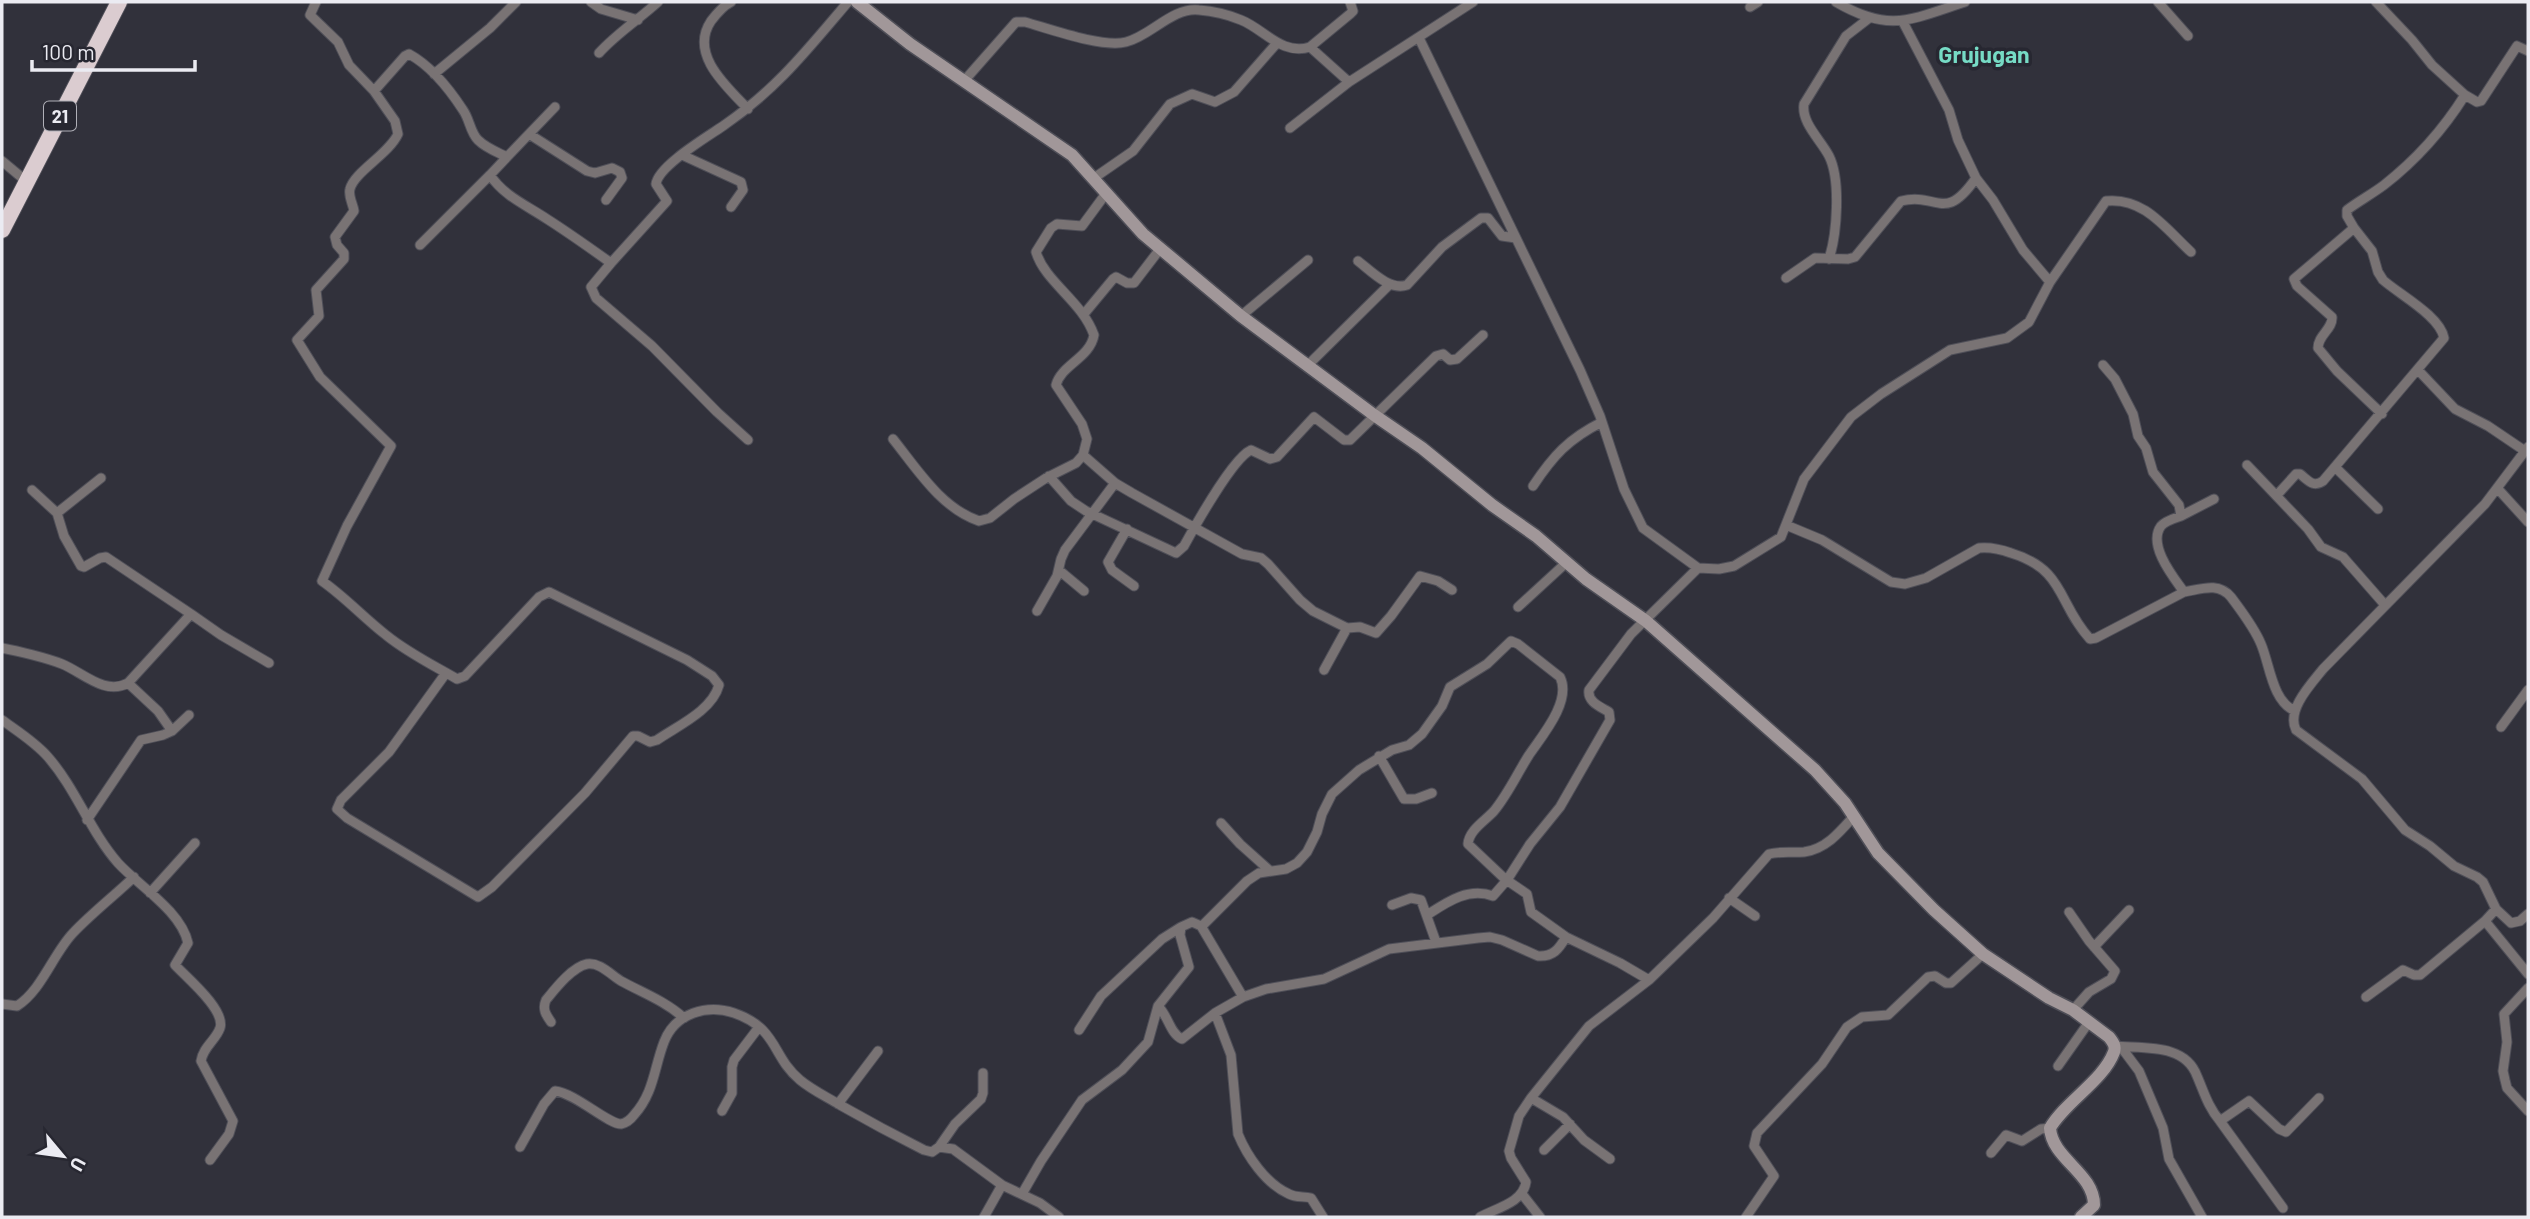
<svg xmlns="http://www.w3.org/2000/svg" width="2530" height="1219" viewBox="0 0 2530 1219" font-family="Barlow,sans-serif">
	<rect width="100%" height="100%" fill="#31313b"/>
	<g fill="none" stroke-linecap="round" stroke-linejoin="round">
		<defs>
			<path id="street" d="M316,2L310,15L338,42L349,65L374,91
				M591,2L601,9L638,20
				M731,2C723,6 717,13 711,21C689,54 726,86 748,109
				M1836,2C1889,33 1910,20 1965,2
				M2158,2L2188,36
				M2376,2L2412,40L2432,65L2465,95C2443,130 2416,160 2384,185C2372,194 2359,201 2347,210V216L2354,228L2294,279L2297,286L2332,317C2333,329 2318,335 2318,348L2337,371L2382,414
				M1750,7L1758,2
				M1903,22L1949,110L1958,140L1976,178L1993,200L2023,250L2050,282
				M1419,38L1580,370L1600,416L1624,489L1643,528L1698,568
				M1310,47L1350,14L1353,11L1350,2
				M599,53C616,34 638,20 658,2
				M434,74L490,28L516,2
				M964,81L1016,22H1025C1050,29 1102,48 1126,42C1151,36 1172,7 1199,10C1213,11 1229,15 1241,20C1264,29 1282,56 1310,47L1349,82L1473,2
				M2465,95L2477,102L2481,101L2517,46L2528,51
				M1290,128L1349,82
				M529,134L555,107
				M682,155L741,182L743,190L731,207
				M507,157L529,134L587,171L595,173L612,168L620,172L622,178L606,200
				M2,161L26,181
				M1094,178L1133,151L1170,104L1192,94L1215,102L1234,92L1277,43
				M420,245L490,175
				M1829,259C1837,234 1841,180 1829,156C1821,140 1801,123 1804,104L1846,36L1868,19
				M1358,261C1372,272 1390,291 1407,285L1442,247L1481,218H1488L1502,236L1516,238
				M611,263L667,201L656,184C658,166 707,137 723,126C777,89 807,50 848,2
				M1786,278L1815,258L1848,259L1855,257L1901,201C1938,192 1944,224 1976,178
				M1084,314L1113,279L1116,277L1127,283H1134L1160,249
				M1241,316L1308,260
				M2103,365L2115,379L2133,414L2138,436L2146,448L2153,472L2179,505L2181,516C2175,518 2165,521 2161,526C2147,545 2174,578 2184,592C2202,589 2218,582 2231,597C2242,612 2254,627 2261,644C2270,665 2272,701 2295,711
				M1307,366L1390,284
				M2418,370L2455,409L2488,426L2525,451
				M893,439C917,469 941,508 979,521L990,518L1014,499L1046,478L1076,463L1083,455L1087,439L1082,424L1056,385C1061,365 1090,358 1094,335C1082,301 1045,282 1036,252L1051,228L1057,224L1082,226L1107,192
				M2528,447L2485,504L2323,669C2311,684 2286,710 2296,730L2362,779L2405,830L2430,846L2454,866L2477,877L2483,882L2496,909L2485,921L2528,974
				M1083,455L1115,483L1132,493L1242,554L1261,558L1268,564L1300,600L1313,611L1347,628L1360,627L1376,633L1391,616L1420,576L1438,581L1452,590
				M2247,465L2308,529L2321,547L2343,557L2385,605
				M2336,468L2378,509
				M1049,476L1071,501L1086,511L1176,553L1184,546C1195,526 1233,458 1251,450L1270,459L1277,457L1314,417L1344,440H1350L1436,356L1443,354L1450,360L1457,359L1483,335
				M1533,486C1553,456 1568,439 1602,422
				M2498,489L2528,522
				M32,490L57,513L64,536L81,566L84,567L100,558L106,557L191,614L128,683L158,711L172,731L163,735L141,740L87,820
				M2277,495L2296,474H2300C2308,480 2313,488 2323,481L2444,338C2440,316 2400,295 2383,280L2378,272L2372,251L2354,228
				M57,513L101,478
				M2181,516L2214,499
				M1786,525L1822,540L1891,582L1905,584L1926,578L1979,548C1990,547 2000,549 2011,553C2066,570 2057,603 2090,639L2096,638L2184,592
				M1127,529L1108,562L1112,570L1134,586
				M1060,571L1084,591
				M1518,607L1567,562
				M1037,611L1057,576L1061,559L1065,550L1115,483
				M191,614L221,635L269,663
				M2,648C18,651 47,658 62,664C82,672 105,696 128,683
				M1324,670L1347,628
				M446,673L389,752L341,800L337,809L347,818L478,897L492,887L585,793L633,736H638L650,742L657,740C677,726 712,711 719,685L712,676L687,660L549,592L539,597L465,676L457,679C433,665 408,653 386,635C364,618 345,597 322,581L347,526L391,446L320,377L297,340L319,316L316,290L344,259V253L337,245L335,237L354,211C353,204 348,196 350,189C354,172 389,154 398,134L395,121L374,91L405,56L409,54C431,66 450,90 463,110C470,120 470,132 478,140C486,148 497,152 507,157L490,175C504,196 526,205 547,219C569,233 590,248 611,263L591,287L596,298L652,346L717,412L748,440
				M2,720C17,731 35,742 48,757C76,789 90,831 118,863C139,886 181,911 188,943L175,965C186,977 226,1010 220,1028C216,1040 203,1047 201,1061L233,1121L229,1134L210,1160
				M2501,727L2528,690
				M172,731L189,715
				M1379,756L1404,799H1416L1432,793
				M1221,823L1240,844L1269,870
				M150,893L195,843
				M1729,898L1755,916
				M1392,905L1411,898L1421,900L1436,942
				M2496,909L2511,923L2520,921L2528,914
				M2069,912L2089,941L2115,971L2111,979L2089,992L2073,1010
				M1427,915C1447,902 1468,887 1493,896L1507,880L1530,844L1560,807L1610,720L1609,712C1601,707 1587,702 1589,690L1631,634L1698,568L1719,569L1734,566L1781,537L1804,479L1851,417L1881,394L1950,350L2007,338L2029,322L2050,282L2106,201C2144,197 2165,228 2191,252
				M1201,926L1243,997
				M2094,947L2129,910
				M2528,988L2504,1014L2507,1042L2503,1071L2505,1080L2507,1088L2528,1111
				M2366,997L2403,970L2414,975H2420L2485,921
				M2,1004L17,1006C42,990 53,954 73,933C92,913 114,896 134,877
				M1158,1006L1189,967L1180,935L1181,927L1192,922L1201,926L1204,924L1247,881L1259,873L1286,869L1297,863L1307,852L1317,832L1322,814L1332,794L1359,770L1392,750L1409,745L1422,734L1442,706L1450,687L1487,664L1511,641L1518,644L1560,677C1572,701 1542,736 1529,755C1517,774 1508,794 1494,811C1485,821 1469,830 1468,844L1505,879L1527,894L1531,912L1566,937
				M1215,1013L1231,1055L1238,1134C1247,1156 1266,1184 1289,1194C1296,1198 1304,1196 1311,1198L1323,1217
				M551,1022C546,1015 542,1009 546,1000C555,989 572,967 587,964C600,962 611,975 621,981C643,993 665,1001 684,1018
				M1079,1030L1101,996L1162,939L1181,927
				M2114,1046C2144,1049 2185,1043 2197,1076C2204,1092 2208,1107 2220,1121L2249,1101L2279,1129L2286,1132L2319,1098
				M2121,1047L2139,1071L2163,1128L2169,1159L2202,1217
				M2058,1066L2089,1022
				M1531,1098L1563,1117L1584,1140L1610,1159
				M838,1104L878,1051
				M722,1111L732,1093V1067L734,1060L759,1027
				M2220,1121L2283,1208
				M520,1147L544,1104L555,1091C575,1093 608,1124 621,1124C626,1123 631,1119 634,1115C654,1093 654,1068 664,1042C675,1013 707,1004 734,1013C778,1028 772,1057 800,1080C812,1090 827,1097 840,1105C868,1121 896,1136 924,1150L932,1152L939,1147L953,1149L1002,1185
				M939,1147L955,1124L981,1099L983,1093V1073
				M1544,1150L1570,1124
				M1991,1153L2006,1135L2022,1141L2041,1129L2050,1128
				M1022,1194L1041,1161L1082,1100L1122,1070L1148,1042L1158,1006C1168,1015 1170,1034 1182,1039L1215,1013L1243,997L1266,989L1324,979L1389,949L1478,938L1490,937L1502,940L1538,956C1553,957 1559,949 1566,937L1620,963L1649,980
				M1522,1194L1540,1217
				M984,1217L1002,1185L1040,1203L1059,1217
				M1480,1217C1496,1208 1523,1203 1526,1182L1511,1158L1509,1151L1519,1116L1531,1098L1589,1026L1649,980L1713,918L1769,854C1780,851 1792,853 1804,852C1826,849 1840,832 1854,816
				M1746,1217L1774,1176L1754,1146L1757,1133L1822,1064L1847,1027L1862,1017L1888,1015L1928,977L1935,976L1946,983H1951L1983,954"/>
			<path id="secondary" d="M857,2L910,44L1072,155L1143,234L1241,316L1374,415L1422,448L1492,505L1536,536L1586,579L1646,621L1815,770L1845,803L1878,853L1934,910L1983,954L2049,998L2073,1010L2109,1037C2113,1042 2116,1046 2114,1052C2103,1081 2066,1101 2050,1128C2052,1159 2094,1173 2094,1205L2081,1217"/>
			<path id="highway" d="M2,230L119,2"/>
		</defs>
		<use href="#street" stroke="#4f4f58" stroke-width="11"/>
		<use href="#secondary" stroke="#4f4f58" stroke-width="15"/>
		<use href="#highway" stroke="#4f4f58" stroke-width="18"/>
		<use href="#street" stroke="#797374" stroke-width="9"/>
		<use href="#secondary" stroke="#a19799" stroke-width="12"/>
		<use href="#highway" stroke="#dbccd0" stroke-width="16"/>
	</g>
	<g text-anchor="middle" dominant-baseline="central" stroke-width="7" stroke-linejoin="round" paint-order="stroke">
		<rect fill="#272731" stroke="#b0b0b8" stroke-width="2" x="44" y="101.5" width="32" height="29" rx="5"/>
		<g font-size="18" font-weight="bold" fill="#ebebf2">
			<text x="60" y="116">21</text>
		</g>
		<g font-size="23" font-weight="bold" fill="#76dbc5" stroke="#272731">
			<text x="1984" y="54">Grujugan</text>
		</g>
	</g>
	<rect width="2530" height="1219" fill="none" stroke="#ebebf2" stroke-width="7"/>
	<g transform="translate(63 1156) rotate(119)" stroke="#272731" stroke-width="5" paint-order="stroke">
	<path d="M0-5L12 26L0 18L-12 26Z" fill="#ebebf2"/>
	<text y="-10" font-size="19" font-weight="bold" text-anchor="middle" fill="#ebebf2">U</text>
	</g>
	<path d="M32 60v10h163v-10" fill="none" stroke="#ebebf2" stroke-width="3.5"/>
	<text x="42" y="60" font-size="21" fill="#ebebf2" stroke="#272731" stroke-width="5" paint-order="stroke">100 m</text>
</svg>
